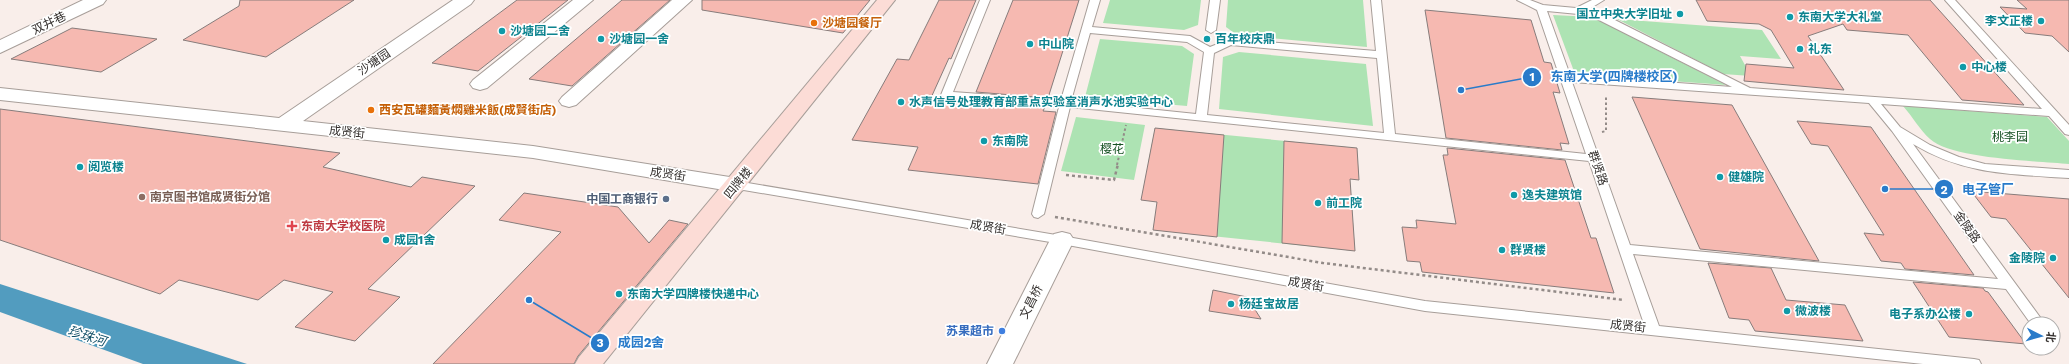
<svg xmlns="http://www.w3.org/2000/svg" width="2069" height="364" viewBox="0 0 2069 364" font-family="'Work Sans','Noto Sans SC',sans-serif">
	<rect width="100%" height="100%" fill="#f9eeea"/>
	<path fill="#ade3b3" d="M1110,0H1201L1198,25L1184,30L1103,23Z
		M1228,0H1363L1367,47L1237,35L1226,27Z
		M1553,15L1592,17L1726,85L1575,74Z
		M1617,19L1762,30L1781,59L1740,56L1751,76L1723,74Z
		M1100,39L1182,46L1194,54L1187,106L1085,97Z
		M1239,52L1366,64L1373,126L1219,109L1223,57Z
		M1903,106L2047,117L2069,141V164C2039,161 1951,159 1930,139C1920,130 1912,116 1903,106Z
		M1076,117L1145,125L1134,180L1061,171Z
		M1155,128L1357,148L1359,180L1350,179L1355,251L1153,230L1164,164L1148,163Z"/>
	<path fill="#529cbf" d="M0,284L247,364H143L0,312Z"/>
	<path fill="#f6b9b1" stroke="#877c7b" d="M240,0H354L266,57L183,40L239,6Z
		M517,0H568L478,71L432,63Z
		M622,0H670L572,86L529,79Z
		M702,0H870L843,33L702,10Z
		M939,0H976L951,59L949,58L930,100L1045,107L1043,111L1056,112L1038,184L908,170L918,147L852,140L897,59L909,60Z
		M1013,0H1079L1048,98L976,92Z
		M1696,0H1930L2024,105L1962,100L1908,35L1847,30L1843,24L1808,36L1844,90L1744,81L1746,64L1794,68L1771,30L1759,24L1707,21Z
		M2017,0H2069V52L2052,36L2025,33L2000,7L2027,9Z
		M1425,10L1531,20L1544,62L1551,63L1560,93L1553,92L1569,144L1560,143L1562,150L1446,138Z
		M72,28L157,39L101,72L11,59Z
		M1632,97L1732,105L1819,261L1700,249Z
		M0,109L340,153L323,167L411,187L422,177L475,186L368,289L400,297L355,341L295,327L333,292L284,280L258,300L179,280L160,294L0,240Z
		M1797,121L1871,127L1974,275L1905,269L1901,263L1881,261L1864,233L1884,235L1828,146L1811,144Z
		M1155,128L1224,135L1217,237L1153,230L1157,202L1141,200Z
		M1284,141L1357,148L1359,180L1350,179L1355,251L1282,243Z
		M1447,148L1565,160L1591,238H1596L1614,293L1422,272L1420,262L1407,261L1402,227L1417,228L1416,220L1456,224L1443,155H1448Z
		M1971,191L2069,199V298L2006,219L1991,217Z
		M524,193L618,207L649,243L669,220L688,224L578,356L574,364H433L561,232L499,220Z
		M1708,263L1771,268L1786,300L1845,305L1863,341L1755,331L1749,320L1729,318Z
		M1913,282L1983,288L1985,291L1988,292L2026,344L1949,337Z
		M1213,290L1247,297L1261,319L1209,311Z"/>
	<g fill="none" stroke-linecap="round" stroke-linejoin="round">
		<defs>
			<path id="lane" d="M980,0H990L953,92L1061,100L1090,0H1100L1092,27L1190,36L1210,47L1230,39L1376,51L1371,0H1381L1395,134L1586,154L1537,10L1517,0H1530L1543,5L1576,8L1592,0H1604L1591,8L1750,88L2042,109L1945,0H1955L2069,125V135L2065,134L2049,116L1881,104L1900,127L1930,145L1959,157L1985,164L2069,170V178C2012,174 1964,175 1913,144L2045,324H2031L2006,289L1633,254L1659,326L1974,359L1979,360L1981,364H1923L1425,311L1062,244L732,188L730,185L736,181L1062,236L1425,301L1644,324L1589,161L1070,107L1044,214L1038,218L1034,217L1032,214L1059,107L946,98L941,95ZM1547,11L1578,14L1583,12L1732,87L1570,75ZM1090,33L1187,42L1204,52L1196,114L1071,101ZM1231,45L1377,58L1384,133L1207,115L1214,53ZM1572,82L1869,103L1892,131L1998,279L1630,245Z
				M1210,0H1220L1216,30L1211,33L1206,30Z"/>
			<path id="street" d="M83,0H106L103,4L0,53V40Z
				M453,0H474L471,4L303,121L533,146L736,178L744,180L747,185L744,190L736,192L533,158L0,100V88L279,118Z
				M573,0H593L487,88L480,90L473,88L470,84L473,80Z
				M672,0H692L576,105L569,107L562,105L559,101L562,97Z
				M1062,232L1070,234L1074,240L1013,364H987L1050,240L1054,234Z"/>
			<path id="secondary" d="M877,0H895L603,364H575L579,357Z"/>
		</defs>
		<use href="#lane" stroke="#a79e99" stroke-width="2"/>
		<use href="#street" stroke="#a79e99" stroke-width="2"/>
		<use href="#secondary" stroke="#a79e99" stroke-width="2"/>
		<path stroke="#938b88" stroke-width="2" stroke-dasharray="2.5 2.5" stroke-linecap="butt" d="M1602,132L1606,131V95
			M1117,165L1126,125"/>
		<path stroke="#938b88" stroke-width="2.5" stroke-dasharray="3 3" stroke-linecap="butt" d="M1066,175L1114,180L1118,164
			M1055,217L1323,263L1624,300"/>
		<use href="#lane" fill="#fff" fill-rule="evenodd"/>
		<use href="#street" fill="#fff" fill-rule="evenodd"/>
		<use href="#secondary" fill="#fcdcd6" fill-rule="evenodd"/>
	</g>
	<g fill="#0f9aa8" stroke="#fff" stroke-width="1.5">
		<circle cx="1680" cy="14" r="4"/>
		<circle cx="1790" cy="17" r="4"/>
		<circle cx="2041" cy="21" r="4"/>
		<circle cx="502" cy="31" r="4"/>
		<circle cx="601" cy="39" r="4"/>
		<circle cx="1207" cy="39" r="4"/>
		<circle cx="1030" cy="44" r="4"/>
		<circle cx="1800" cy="49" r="4"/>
		<circle cx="1963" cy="67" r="4"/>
		<circle cx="901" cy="102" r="4"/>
		<circle cx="984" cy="141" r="4"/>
		<circle cx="80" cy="167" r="4"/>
		<circle cx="1720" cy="177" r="4"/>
		<circle cx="1514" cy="195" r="4"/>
		<circle cx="1318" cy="203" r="4"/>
		<circle cx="386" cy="240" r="4"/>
		<circle cx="1502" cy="250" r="4"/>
		<circle cx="2053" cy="258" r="4"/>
		<circle cx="619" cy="294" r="4"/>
		<circle cx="1231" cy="304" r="4"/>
		<circle cx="1787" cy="311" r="4"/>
		<circle cx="1969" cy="314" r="4"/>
	</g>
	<g fill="#e8710a" stroke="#fff" stroke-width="1.5">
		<circle cx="814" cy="23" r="4"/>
		<circle cx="371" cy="110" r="4"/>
	</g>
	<circle fill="#8d6e63" stroke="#fff" stroke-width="1.5" cx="142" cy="197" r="4"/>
	<circle fill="#5c6f8a" stroke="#fff" stroke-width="1.5" cx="666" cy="199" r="4"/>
	<path fill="#e0444e" stroke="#fff" stroke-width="1.5" d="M290 220h4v4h4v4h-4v4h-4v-4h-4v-4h4z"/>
	<circle fill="#3f7fe0" stroke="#fff" stroke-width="1.5" cx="1002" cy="331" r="4"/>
	<g text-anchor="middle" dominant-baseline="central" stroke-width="3.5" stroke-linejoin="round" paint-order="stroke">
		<g font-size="12" font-weight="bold" fill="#0d838f" stroke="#fff" text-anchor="start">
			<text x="1672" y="14" text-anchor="end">国立中央大学旧址</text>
			<text x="1798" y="17">东南大学大礼堂</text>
			<text x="2033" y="21" text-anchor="end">李文正楼</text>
			<text x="510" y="31">沙塘园二舍</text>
			<text x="609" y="39">沙塘园一舍</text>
			<text x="1215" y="39">百年校庆鼎</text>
			<text x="1038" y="44">中山院</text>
			<text x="1808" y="49">礼东</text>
			<text x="1971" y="67">中心楼</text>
			<text x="909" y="102">水声信号处理教育部重点实验室消声水池实验中心</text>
			<text x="992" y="141">东南院</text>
			<text x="88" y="167">阅览楼</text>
			<text x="1728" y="177">健雄院</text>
			<text x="1522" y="195">逸夫建筑馆</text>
			<text x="1326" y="203">前工院</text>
			<text x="394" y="240">成园1舍</text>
			<text x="1510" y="250">群贤楼</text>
			<text x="2045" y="258" text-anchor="end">金陵院</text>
			<text x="627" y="294">东南大学四牌楼快递中心</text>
			<text x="1239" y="304">杨廷宝故居</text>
			<text x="1795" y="311">微波楼</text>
			<text x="1961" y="314" text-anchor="end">电子系办公楼</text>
		</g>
		<g font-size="12" fill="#35312f" stroke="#fff">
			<text transform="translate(49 23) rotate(-26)">双井巷</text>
			<text transform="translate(374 62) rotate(-34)">沙塘园</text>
			<text transform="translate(347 132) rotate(6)">成贤街</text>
			<text transform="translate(1598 168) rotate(71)">群贤路</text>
			<text transform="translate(668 174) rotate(9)">成贤街</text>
			<text transform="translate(738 183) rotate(-51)">四牌楼</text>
			<text transform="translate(988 227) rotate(10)">成贤街</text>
			<text transform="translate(1967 227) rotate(54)">金陵路</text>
			<text transform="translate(1306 284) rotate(10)">成贤街</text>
			<text transform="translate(1031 302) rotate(-63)">文昌桥</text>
			<text transform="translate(1628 326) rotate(6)">成贤街</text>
		</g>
		<g font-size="12" font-weight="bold" fill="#c56008" stroke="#fff" text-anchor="start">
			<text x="822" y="23">沙塘园餐厅</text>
			<text x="379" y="110">西安瓦罐麵黃燜雞米飯(成賢街店)</text>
		</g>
		<g font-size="12" fill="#175224" stroke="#fff">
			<text x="2010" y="137">桃李园</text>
			<text x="1112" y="149">樱花</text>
		</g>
		<g font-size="12" font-weight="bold" fill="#785e54" stroke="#fff" text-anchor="start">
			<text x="150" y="197">南京图书馆成贤街分馆</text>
		</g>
		<g font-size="12" font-weight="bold" fill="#4e5e75" stroke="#fff" text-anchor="end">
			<text x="658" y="199">中国工商银行</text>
		</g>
		<g font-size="12" font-weight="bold" fill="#be3a42" stroke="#fff" text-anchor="start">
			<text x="301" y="226">东南大学校医院</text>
		</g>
		<g font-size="12" font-weight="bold" fill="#366cbe" stroke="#fff" text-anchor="end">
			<text x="994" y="331">苏果超市</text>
		</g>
		<g font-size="13" font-style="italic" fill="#0d4c64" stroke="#fff">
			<text transform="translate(87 336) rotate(18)">珍珠河</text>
		</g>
	</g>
	<path fill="none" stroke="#297bca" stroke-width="1.5" d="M1461 90L1532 77M1885 189L1944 189M529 300L600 343"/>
	<g fill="#297bca" stroke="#fff" stroke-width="1.5">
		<circle cx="1461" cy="90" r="4"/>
		<circle cx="1885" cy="189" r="4"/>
		<circle cx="529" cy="300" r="4"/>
		<circle cx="1532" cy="77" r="10"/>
		<circle cx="1944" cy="189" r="10"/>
		<circle cx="600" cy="343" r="10"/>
	</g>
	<g font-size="12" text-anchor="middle" font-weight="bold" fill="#fff">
		<text x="1532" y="81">1</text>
		<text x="1944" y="194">2</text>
		<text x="600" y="347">3</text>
	</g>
	<g font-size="13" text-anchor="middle" font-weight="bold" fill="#297bca" stroke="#fff" stroke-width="3.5" stroke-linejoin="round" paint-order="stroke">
		<text x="1614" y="81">东南大学(四牌楼校区)</text>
		<text x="1988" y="194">电子管厂</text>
		<text x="641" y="347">成园2舍</text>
	</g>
	<g transform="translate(2041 336) rotate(96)"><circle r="19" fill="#ffffff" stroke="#aeadac"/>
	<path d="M0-3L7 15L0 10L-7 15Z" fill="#297bca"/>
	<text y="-6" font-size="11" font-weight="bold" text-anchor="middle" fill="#35312f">北</text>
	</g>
</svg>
